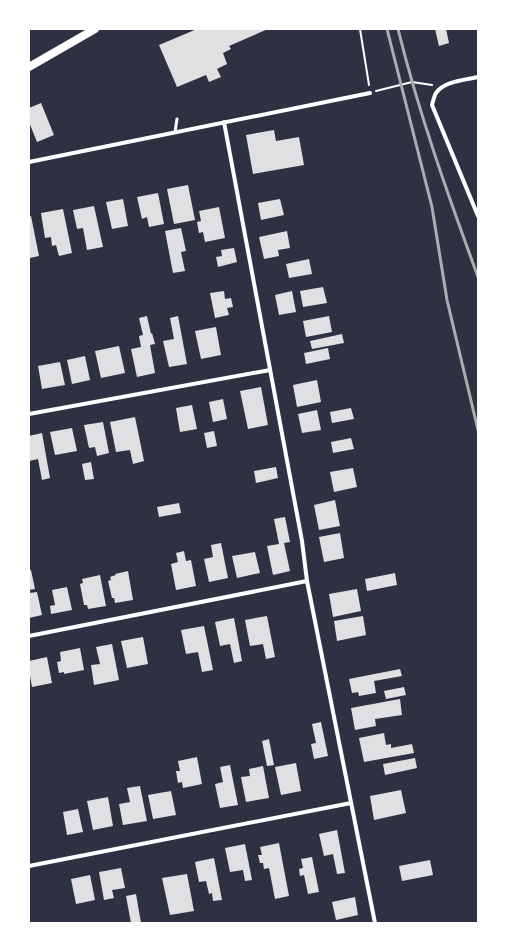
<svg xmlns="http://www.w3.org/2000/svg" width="507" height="952" viewBox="0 0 507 952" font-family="Raleway,sans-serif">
	<rect width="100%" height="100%" fill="#2d3142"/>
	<path fill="#e0e0e3" d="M197,29H268L229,46L231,49L223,53L227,64L217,69L221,77L209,82L206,75L177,87L159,45Z
		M435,29H446L449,43L439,46Z
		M41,103L54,135L37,142L29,122V108Z
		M274,130L276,141L299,137L304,165L253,174L246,135Z
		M188,185L195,220L174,224L167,189Z
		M158,193L164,224L149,227L147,217L142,219L137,197Z
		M123,199L128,226L112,229L106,202Z
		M280,199L284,215L261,220L258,203Z
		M94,206L103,247L87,250L83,228L77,229L73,210Z
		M219,207L225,238L205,242L203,232L199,233L197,222L201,221L199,211Z
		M63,209L72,253L59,256L56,245L52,246L51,237L45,238L41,213Z
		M31,216L39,256L30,258L29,252V217Z
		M181,228L186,251L181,252L185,271L173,273L165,231Z
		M287,231L290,248L278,250L279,256L264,259L259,237Z
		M234,248L237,262L218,267L216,257L222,256L221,250Z
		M309,259L312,274L289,278L286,264Z
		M323,287L327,303L303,307L300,291Z
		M224,291L225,299L231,298L233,307L227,308L229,315L215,318L210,293Z
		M292,291L296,312L279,315L275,295Z
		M147,316L151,334L152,333L155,344L150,345L155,373L137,377L131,349L141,347L139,336L143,335L139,318Z
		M178,316L187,364L169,367L163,341L174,339L170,318Z
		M329,316L332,332L306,337L303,321Z
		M216,327L221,355L201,359L195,331Z
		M342,334L344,343L312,349L310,341Z
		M119,346L125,373L101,378L95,351Z
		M328,348L330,359L306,364L304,353Z
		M85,356L90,380L72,384L67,360Z
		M60,362L65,385L42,389L38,366Z
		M317,380L321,402L297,407L293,385Z
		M261,387L268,425L248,429L240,391Z
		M223,399L227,419L213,422L209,402Z
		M192,405L197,429L180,432L176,408Z
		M351,408L354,419L332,423L330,412Z
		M317,410L321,430L302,433L298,414Z
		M135,417L144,461L133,464L130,450L116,452L110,422Z
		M103,422L109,453L97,456L95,447L89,448L84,425Z
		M72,428L77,451L55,455L50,432Z
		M214,431L217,446L207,448L204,433Z
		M42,433L50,478L42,480L38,459L29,461V436Z
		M351,438L354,449L333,453L331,442Z
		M91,462L94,479L85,480L82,464Z
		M276,467L278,478L256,483L254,471Z
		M353,468L357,487L334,492L330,472Z
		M335,500L340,526L319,530L314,505Z
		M179,503L181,513L159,517L157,507Z
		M285,517L290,542L284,543L290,571L273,575L267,546L279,544L274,519Z
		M340,533L344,558L324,562L319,537Z
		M221,543L228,578L209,582L204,559L213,557L211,545Z
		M184,551L186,561L191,560L196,586L176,590L171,564L178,562L176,553Z
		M255,552L260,573L237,578L232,556Z
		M31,570L35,589L29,590V571Z
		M128,571L133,600L115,603L114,598H112L108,581L111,580L110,577L116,575L115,574Z
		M395,573L397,585L367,591L365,579Z
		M100,575L106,606L88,609L87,605H84L80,584L83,583L82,579Z
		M67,587L72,610L51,614L50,606L55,605L52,590Z
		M357,589L361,611L333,617L329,594Z
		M37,592L42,615L29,618V593Z
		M267,616L275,657L266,659L263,644L250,646L245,620Z
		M363,616L366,635L337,641L334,621Z
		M234,618L242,661L234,663L230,644L220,646L215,622Z
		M204,626L213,670L202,672L198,652L186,654L181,630Z
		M143,637L148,664L127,668L121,641Z
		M112,644L119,680L94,685L91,665L100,664L96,647Z
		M80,648L84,670L64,674V672L59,673L57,662L61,661L60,652Z
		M47,657L52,683L32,687L29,670V661Z
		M400,669L402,676L374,681L376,693L359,696L358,692L352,693L349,679Z
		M404,687L406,695L386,699L384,691Z
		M400,699L402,715L375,719L376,726L355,730L351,708Z
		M321,722L328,756L314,759L311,744L316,743L312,724Z
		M384,733L386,745L391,744V748L412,744L414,753L364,762L359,738Z
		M269,739L274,765L267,766L262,741Z
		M197,757L202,784L183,788L182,782L178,783L176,771H180L178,761Z
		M415,758L417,768L385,775L383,764Z
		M296,763L301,791L281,795L275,767Z
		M230,765L238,805L220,808L215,784L223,782L220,767Z
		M263,766L269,798L246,802L241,777L250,776L249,769Z
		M140,786L147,821L123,825L119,804L130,802L127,788Z
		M401,790L406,813L374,820L370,796Z
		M171,791L176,815L153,819L148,795Z
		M108,797L113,826L93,830L87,801Z
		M78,809L83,832L67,835L63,812Z
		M337,830L345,873L337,874L333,854L324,856L319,834Z
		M279,843L289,896L275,899L269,868L264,869L263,863H260L258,855H262L260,847Z
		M245,844L252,880L245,881L243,870L230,872L225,848Z
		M312,857L319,892L308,894L304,875L300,876L299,869L303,868L301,859Z
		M214,858L222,900L213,901L212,893L209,894L206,881L199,882L195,862Z
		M430,860L433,875L402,881L399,866Z
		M121,868L125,888L112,890L114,898L104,900L99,872Z
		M187,874L194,911L170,915L162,878Z
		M90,875L95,900L76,904L71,879Z
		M136,894L141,923H131L126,896Z
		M355,897L358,915L336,920L332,902Z"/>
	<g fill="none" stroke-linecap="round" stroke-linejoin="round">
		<path stroke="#fff" stroke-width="2" d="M360,29L369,85
			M376,91L412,82L432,85"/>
		<path stroke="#fff" stroke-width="3" d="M175,132L177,119"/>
		<path stroke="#fff" stroke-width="4" d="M478,77C465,80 444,81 436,93C434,96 433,102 432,105L478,216
			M224,122L302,541L307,581L375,923
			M29,162L370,93
			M29,414L270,370
			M29,636L307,581
			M29,866L351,803"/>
		<path stroke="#fff" stroke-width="8" d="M29,67L95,29"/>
		<path stroke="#abadb3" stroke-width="3" d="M387,29L432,207L447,300L478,430
			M398,29C419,114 448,195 478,277"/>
	</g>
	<rect width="507" height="952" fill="none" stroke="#ffffff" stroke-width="60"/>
</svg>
